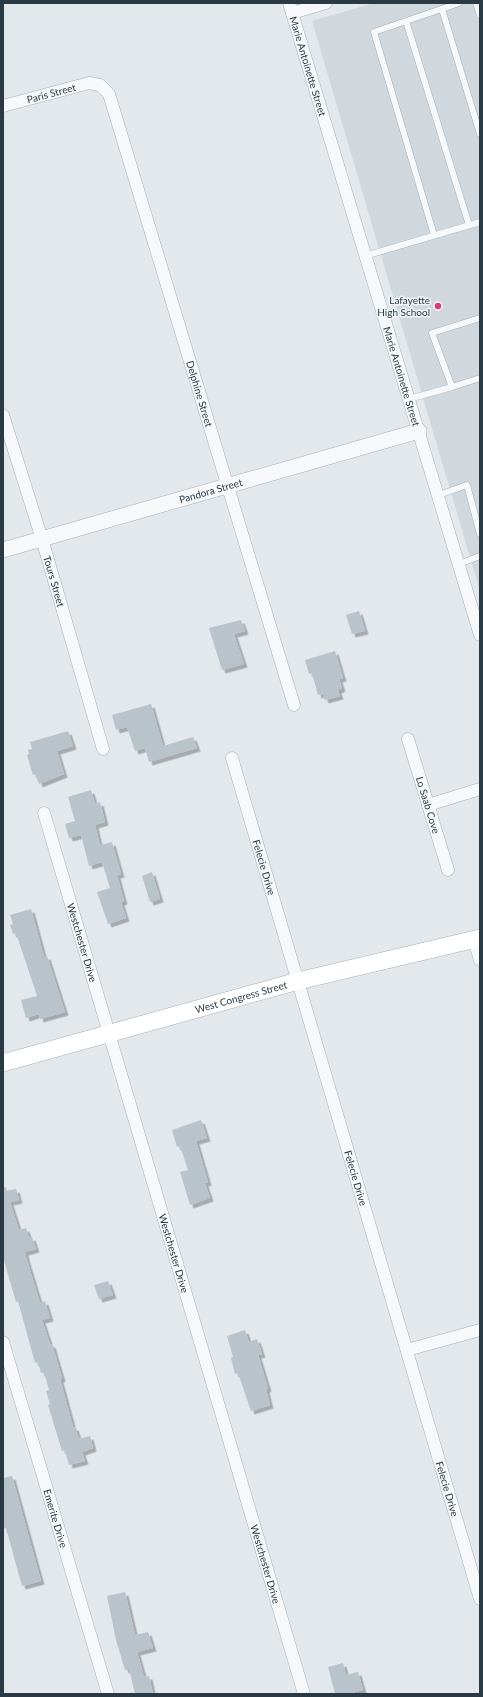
<svg xmlns="http://www.w3.org/2000/svg" width="483" height="1697" viewBox="0 0 483 1697" font-family="Lato,sans-serif">
	<defs>
		<filter id="shadow"><feDropShadow dx="3.5" dy="3.5" stdDeviation="0" flood-color="#0004"/></filter>
	</defs>
	<rect width="100%" height="100%" fill="#e2e8ec"/>
	<path fill="#d0d8de" d="M374,3H480V591L312,21Z"/>
	<path fill="#b9c3ca" filter="url(#shadow)" d="M359,611L365,631L352,634L346,615Z
		M241,620L245,631L234,634L244,664L222,670L209,628Z
		M335,651L343,678L339,679L342,688L338,690L340,696L325,700L323,694L318,695L312,673L309,674L305,660Z
		M151,704L163,746L193,737L197,748L149,762L145,748L135,751L127,727L116,730L112,715Z
		M68,731L73,746L57,751L64,774L39,784L36,774L33,775L27,755L29,754L28,750L32,749L30,742Z
		M91,790L95,804L100,802L105,822L95,825L100,845L112,842L121,874L117,875L124,901L121,902L126,918L108,924L97,892L110,888L102,862L89,866L81,835L69,838L65,824L75,821L68,797Z
		M152,872L160,899L150,902L142,876Z
		M31,909L44,957L47,956L65,1012L40,1019L39,1014L26,1018L21,1000L37,996L16,933L13,934L10,925L13,924L10,915Z
		M201,1120L207,1138L196,1141L208,1182L205,1183L210,1198L190,1205L180,1172L188,1170L180,1146L177,1147L172,1130Z
		M3,1187H6L7,1191L16,1189L19,1200L10,1202L19,1230L26,1228L29,1238L32,1237L36,1249L25,1252L26,1257L40,1303L45,1301L50,1318L42,1320L50,1344H52L62,1378L60,1379L73,1427H75L79,1439L90,1436L93,1448L82,1452L85,1461L69,1465L65,1450L62,1451L48,1405L50,1404L46,1391L49,1390L44,1372L41,1373L38,1362L35,1363L18,1301L16,1302L3,1257Z
		M108,1281L113,1295L99,1299L94,1285Z
		M245,1330L249,1342L257,1339L262,1354L258,1355L268,1388L266,1389L270,1405L251,1411L238,1373L235,1374L231,1358L233,1357L227,1336Z
		M12,1476L41,1581L22,1586L6,1528L3,1529V1478Z
		M125,1592L135,1635L148,1632L153,1648L137,1652L144,1677L149,1676L153,1694H135L129,1669L125,1670L116,1640L107,1596Z
		M343,1663L346,1675L358,1672L363,1690L347,1694H335L328,1667Z"/>
	<g fill="none" stroke-linecap="round" stroke-linejoin="round">
		<defs>
			<path id="service" d="M476,3L480,15
				M442,9L480,134
				M406,21L469,225
				M434,235L374,32L459,3
				M365,256L480,222
				M452,387L480,378
				M409,399L452,387L432,333L480,318
				M439,495L467,485L480,534
				M459,564L480,556"/>
			<g id="minor">
				<path id="s1" d="M289,3L480,635"/>
				<path d="M292,13L326,3"/>
				<path id="s2" d="M3,106L89,83L100,85L109,94L294,705"/>
				<path id="s3" d="M3,415L42,539L103,749"/>
				<path id="s4" d="M408,739L448,870"/>
				<path id="s5" d="M232,758L480,1599"/>
				<path d="M428,805L480,789"/>
				<path id="s6" d="M44,813L304,1694"/>
				<path d="M474,940L480,960"/>
				<path id="s7" d="M3,1342L108,1694"/>
				<path d="M407,1350L480,1330"/>
			</g>
			<g id="tertiary">
				<path id="s8" d="M3,550L419,431"/>
			</g>
			<g id="secondary">
				<path id="s9" d="M3,1063L298,981L480,938"/>
			</g>
		</defs>
		<use href="#service" stroke="#a7b0b7" stroke-width="7"/>
		<use href="#minor" stroke="#a7b0b7" stroke-width="13"/>
		<use href="#tertiary" stroke="#a7b0b7" stroke-width="16"/>
		<use href="#secondary" stroke="#a7b0b7" stroke-width="18"/>
		<use href="#service" stroke="#f6f8f9" stroke-width="6"/>
		<use href="#minor" stroke="#f6f8f9" stroke-width="12"/>
		<use href="#tertiary" stroke="#f6f8f9" stroke-width="15"/>
		<use href="#secondary" stroke="#fff" stroke-width="17"/>
	</g>
	<circle fill="#da3e79" stroke="#f2f6f9" stroke-width="1.5" cx="438" cy="306" r="4"/>
	<g text-anchor="middle" dominant-baseline="central" stroke-width="3" stroke-linejoin="round" paint-order="stroke">
		<g font-size="10" fill="#293a45" stroke="#f2f6f9">
			<text stroke="none"><textPath href="#s1" startOffset="66">Marie Antoinette Street</textPath></text>
			<text stroke="none"><textPath href="#s2" startOffset="50">Paris Street</textPath></text>
			<text stroke="none"><textPath href="#s1" startOffset="390">Marie Antoinette Street</textPath></text>
			<text stroke="none"><textPath href="#s2" startOffset="426">Delphine Street</textPath></text>
			<text stroke="none"><textPath href="#s8" startOffset="216">Pandora Street</textPath></text>
			<text stroke="none"><textPath href="#s3" startOffset="174">Tours Street</textPath></text>
			<text stroke="none"><textPath href="#s4" startOffset="69">Lo Saab Cove</textPath></text>
			<text stroke="none"><textPath href="#s5" startOffset="114">Felecie Drive</textPath></text>
			<text stroke="none"><textPath href="#s6" startOffset="135">Westchester Drive</textPath></text>
			<text stroke="none"><textPath href="#s9" startOffset="247">West Congress Street</textPath></text>
			<text stroke="none"><textPath href="#s5" startOffset="438">Felecie Drive</textPath></text>
			<text stroke="none"><textPath href="#s6" startOffset="459">Westchester Drive</textPath></text>
			<text stroke="none"><textPath href="#s5" startOffset="762">Felecie Drive</textPath></text>
			<text stroke="none"><textPath href="#s7" startOffset="184">Emerite Drive</textPath></text>
			<text stroke="none"><textPath href="#s6" startOffset="783">Westchester Drive</textPath></text>
		</g>
		<g font-size="10" fill="#293a45" stroke="#f2f6f9" text-anchor="end">
			<text x="430" y="300">Lafayette<tspan x="430" dy="12">High School</tspan></text>
		</g>
	</g>
	<rect width="483" height="1697" fill="none" stroke="#293a45" stroke-width="8"/>
</svg>
